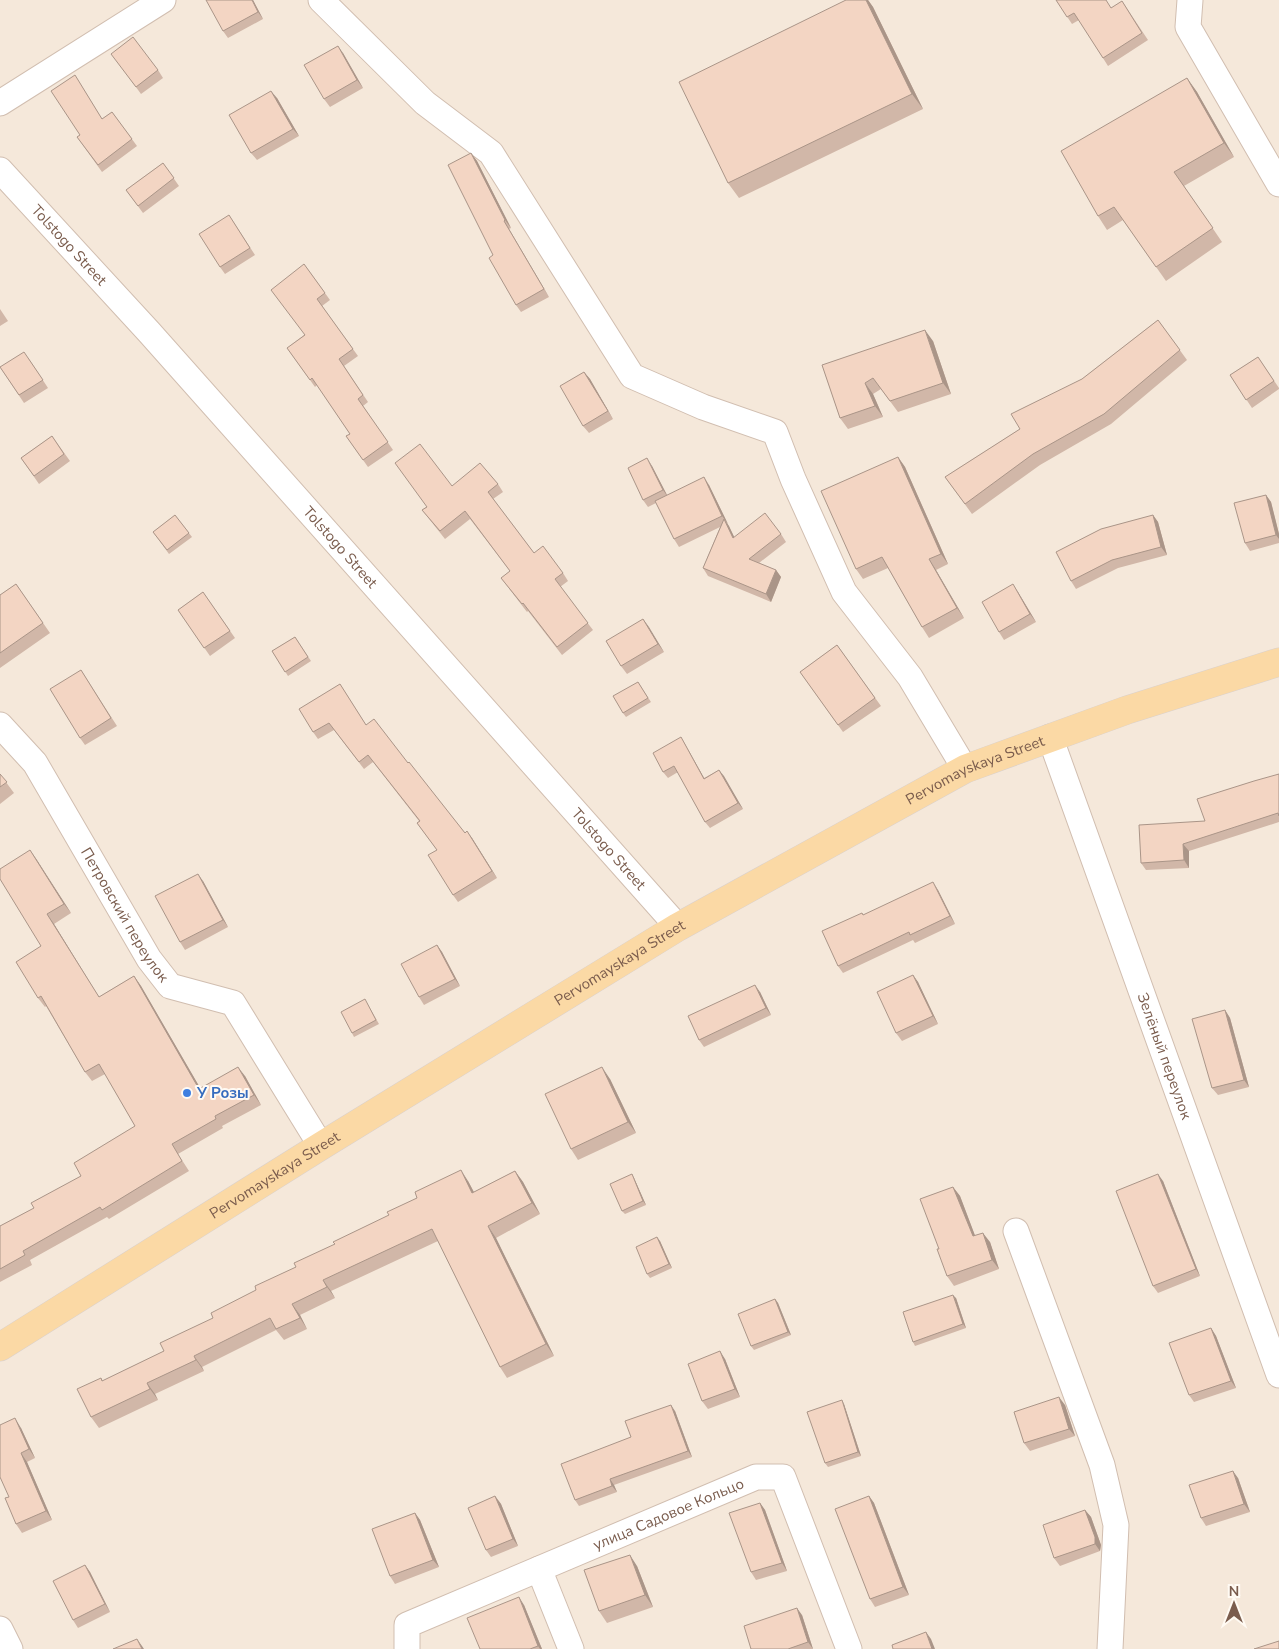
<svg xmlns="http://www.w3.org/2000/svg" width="1279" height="1649" viewBox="0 0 1279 1649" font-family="'Nunito Sans',sans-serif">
	<rect width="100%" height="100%" fill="#fdf6ec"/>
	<path fill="#f5e8da" d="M0,0H1279V1649H0Z"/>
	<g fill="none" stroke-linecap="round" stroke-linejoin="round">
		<defs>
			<g id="minor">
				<path d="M321,0L425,103L491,153L632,376L703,407L775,432L793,479L844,592L910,677L965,769"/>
				<path d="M1190,0L1188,27L1279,184"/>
				<path d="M0,103L163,0"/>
				<path id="s1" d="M0,170L149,332L678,927"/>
				<path id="s2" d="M0,725L35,763L149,959L170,986L233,1003L321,1146"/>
				<path id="s3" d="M1050,737L1279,1375"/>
				<path d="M1016,1231L1102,1465L1116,1525L1110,1649"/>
				<path d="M539,1569L571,1649"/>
				<path d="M0,1629L10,1649"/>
				<path id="s4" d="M407,1649V1625L756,1477H783L849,1649"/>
			</g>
			<g id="major">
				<path id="s5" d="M0,1347L321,1146L678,927L965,769L1127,710L1279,662"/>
			</g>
		</defs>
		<use href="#minor" stroke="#d1beb0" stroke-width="27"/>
		<use href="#major" stroke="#dad1cd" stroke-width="29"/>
		<use href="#minor" stroke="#fff" stroke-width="25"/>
		<use href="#major" stroke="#fbd9a5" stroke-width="28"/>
	</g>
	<path fill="#d1b7a8" d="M253,0L263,19L228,38L223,31Z
		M846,0H868L873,7L923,109L739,198L728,183Z
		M1056,0L1112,8L1122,1L1148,40L1108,66L1079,20L1072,24Z
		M343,53L363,88L330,107L324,99Z
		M117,61L158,70L163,78L141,94Z
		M1187,78L1197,92L1234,157L1184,186L1222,242L1166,281L1123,220L1107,230L1098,216Z
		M79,82L102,119L112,112L137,146L102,172L77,137L80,135Z
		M277,98L299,136L257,160L251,153Z
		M471,153L477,161L511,228L509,229L549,297L521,312L516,305L493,255Z
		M163,163L179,186L143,213L126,190Z
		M229,215L255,255L225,274L220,267Z
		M304,264L330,300L322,306L358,356L344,366L368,402L363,406L393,450L368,467L346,436L350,434L317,385L315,387L287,348L304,335Z
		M0,309L8,321L0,326Z
		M1158,320L1187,360L1111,424L1040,465L972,514L945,477L1020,429L1082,379Z
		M933,341L951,394L898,412L881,389L873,394L883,417L848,429L840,418L822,365Z
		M1258,357L1279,388V389L1252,408L1230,375Z
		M29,359L48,388L24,403L0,367Z
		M584,372L590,379L613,419L589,433L583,426Z
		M52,436L70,461L39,484L21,458Z
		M898,457L905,467L948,564L936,570L964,618L929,638L922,627L888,568L863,579L856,569Z
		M652,466L667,495L709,485L734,537L781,534L786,542L759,563L776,570L781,577L771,602L708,576L703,568L720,527L679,547L674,539L656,503L648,507L643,500Z
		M498,484L503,492L493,499L534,553L563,573L568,581L560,587L593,630L562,655L528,611L527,612L501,578L510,571L470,519L445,539L422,510L452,486Z
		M1266,495L1271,502L1279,534V543L1250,551L1245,543Z
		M175,515L192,537L169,554L153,532Z
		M1153,515L1158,522L1167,555L1118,568L1076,589L1071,581Z
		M16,584L50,633L0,668V595Z
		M203,592L235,638L210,656L178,610Z
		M1018,592L1036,622L1004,640L999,632Z
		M643,619L664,652L627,674L621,666Z
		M295,637L311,661L288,676L272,651Z
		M837,645L881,706L843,732L800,672Z
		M81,670L117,726L85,745L80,738Z
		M638,682L651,702L626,717L623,713Z
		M340,684L366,725L408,763L465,833L472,838L497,878L458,902L453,895L437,850L417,823L419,821L373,762L364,769L334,730L318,739L313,732Z
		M681,737L704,778L719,770L743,809L710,828L705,822L678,772L668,778L663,772Z
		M0,774L14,793L0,804Z
		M1279,774V822L1189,851V868L1146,870L1141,863Z
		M30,850L71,913L54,924L99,997L134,976L141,986L200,1088L245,1076L261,1105L222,1126L223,1128L178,1154L189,1171L109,1219L107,1217L30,1260L32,1265L0,1282V1226L34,1208L81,1176L135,1126L105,1074L92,1081L85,1072L46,1006L45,1007L38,998L41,946Z
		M203,881L228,927L185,950L180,942Z
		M938,890L955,924L915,943L913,940L843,973L838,966L862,913L863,915Z
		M437,945L442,952L460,986L424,1005L419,997Z
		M913,975L918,982L938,1024L902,1041L896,1033Z
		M760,992L771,1015L704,1047L699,1040Z
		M367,1003L379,1024L354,1037L352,1033Z
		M1225,1010L1230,1018L1249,1087L1218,1095L1212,1088Z
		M610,1079L636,1133L578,1160L571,1149Z
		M515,1171L523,1182L540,1214L496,1238L554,1356L507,1378L500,1367L438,1241L331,1291L335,1298L300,1315L307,1329L284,1340L276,1330L202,1367L204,1371L155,1394L158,1400L99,1428L91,1417L101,1378L103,1381L164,1351L213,1318L296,1267L468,1181L474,1192Z
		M634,1178L646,1205L625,1214L622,1211Z
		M1163,1181L1200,1276L1158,1293L1153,1286Z
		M953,1187L960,1196L975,1236L990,1242L999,1269L954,1286L947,1276L939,1249Z
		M660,1241L672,1268L650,1278L647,1274Z
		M956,1298L966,1328L915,1346L913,1342Z
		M775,1299L778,1303L791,1335L754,1350L751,1346Z
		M1211,1328L1216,1336L1236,1388L1194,1402L1189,1395Z
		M725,1359L740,1397L708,1409L702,1401Z
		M844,1404L861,1456L828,1467L825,1463Z
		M1065,1405L1075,1436L1030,1451L1024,1443Z
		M675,1411L692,1457L614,1485L617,1492L579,1506L575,1500L631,1437Z
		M21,1428L35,1458L27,1462L52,1520L22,1533L16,1524L9,1497Z
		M1238,1478L1250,1512L1206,1526L1201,1518Z
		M495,1496L501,1504L518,1546L491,1557L486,1550Z
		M869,1496L874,1503L909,1595L875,1607L870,1599Z
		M760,1503L765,1510L787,1571L756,1580L751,1572Z
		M1085,1510L1091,1517L1101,1545L1100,1551L1060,1566L1054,1558Z
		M415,1513L420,1520L439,1567L395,1584L390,1576Z
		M85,1565L90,1572L110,1612L78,1628L73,1620Z
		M637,1566L653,1607L607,1623L599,1611Z
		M524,1605L542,1649H480Z
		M802,1615L813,1649H751Z"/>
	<path fill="#aa9588" d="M252,0H253L263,19L258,12Z
		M866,0H868L873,7L923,109L912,94Z
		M338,46L343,53L363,88L357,80Z
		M1187,78L1197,92L1234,157L1224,143Z
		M271,91L277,98L299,136L293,129Z
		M471,153L477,161L511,228L505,220Z
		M504,221L509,229L549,297L544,289Z
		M925,330L933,341L951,394L943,383Z
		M584,372L590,379L613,419L608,411Z
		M865,383L873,394L883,417L875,406Z
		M898,457L905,467L948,564L941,554Z
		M647,458L652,466L668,497L663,490Z
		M704,477L709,485L728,524L722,516Z
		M1266,495L1271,502L1279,534V539L1276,535Z
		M1153,515L1158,522L1167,555L1161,547Z
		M724,519L729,526L738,545L733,538Z
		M929,559L936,570L964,618L957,608Z
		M776,570L781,577L771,602L766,594Z
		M1013,584L1018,592L1036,622L1030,614Z
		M643,619L649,627L664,652L658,644Z
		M681,737L685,744L708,785L704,779Z
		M719,770L724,776L743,809L738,803Z
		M467,831L472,838L497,878L492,871Z
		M1183,844L1189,851V868L1184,860Z
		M30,850L37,860L71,913L64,904Z
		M198,874L203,881L228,927L223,920Z
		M933,882L938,890L955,924L950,916Z
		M47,914L54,924L105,1007L99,997Z
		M437,945L442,952L460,986L455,979Z
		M913,975L918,982L938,1024L933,1016Z
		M134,976L141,986L206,1098L199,1089Z
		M755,985L760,992L771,1015L766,1008Z
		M1225,1010L1230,1018L1249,1087L1244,1080Z
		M238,1067L245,1076L261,1105L254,1095Z
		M602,1067L610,1079L636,1133L628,1122Z
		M461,1170L468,1181L480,1204L472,1193Z
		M515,1171L523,1182L540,1214L532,1203Z
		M632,1174L634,1178L646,1205L643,1201Z
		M1158,1174L1163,1181L1200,1276L1196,1269Z
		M953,1187L960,1196L979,1246L973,1236Z
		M488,1226L496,1238L554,1356L546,1344Z
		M983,1233L990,1242L999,1269L992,1260Z
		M657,1237L660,1241L672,1268L669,1264Z
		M323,1280L331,1291L335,1298L327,1287Z
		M953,1295L956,1298L966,1328L963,1324Z
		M775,1299L778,1303L791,1335L788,1332Z
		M292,1304L300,1315L307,1329L300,1318Z
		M1211,1328L1216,1336L1236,1388L1231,1381Z
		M720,1351L725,1359L740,1397L735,1389Z
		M194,1356L202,1367L204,1371L196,1360Z
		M147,1383L155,1394L158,1400L150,1389Z
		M1059,1397L1065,1405L1075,1436L1069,1429Z
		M842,1400L844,1404L861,1456L858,1452Z
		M671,1405L675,1411L692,1457L688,1451Z
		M15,1418L21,1428L35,1458L29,1449Z
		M21,1453L27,1462L52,1520L46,1511Z
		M1233,1471L1238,1478L1250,1512L1244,1504Z
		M610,1479L614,1485L617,1492L612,1486Z
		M495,1496L501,1504L518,1546L513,1539Z
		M869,1496L874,1503L909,1595L903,1587Z
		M760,1503L765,1510L787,1571L782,1563Z
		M1085,1510L1091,1517L1101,1545L1100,1551L1095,1544Z
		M415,1513L420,1520L439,1567L433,1560Z
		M630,1555L637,1566L653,1607L645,1595Z
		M85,1565L90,1572L110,1612L105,1604Z
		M519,1597L524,1605L542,1649H540L538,1646Z
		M797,1608L802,1615L813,1649L808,1642Z
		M926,1632L931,1639L935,1649H932Z
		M137,1639L142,1646L144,1649H142Z"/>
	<path fill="#f3d5c3" stroke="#aa9588" d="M206,0H252L258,12L223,31Z
		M846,0H866L912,94L728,183L679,82Z
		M1056,0H1106L1111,8L1122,1L1142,33L1103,58L1074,13L1067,17Z
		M133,37L158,70L136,87L111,54Z
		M338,46L357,80L324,99L304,65Z
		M75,75L102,119L112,112L132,139L98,165L77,137L80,135L51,91Z
		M1187,78L1224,143L1174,172L1213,228L1156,267L1114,207L1098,216L1061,151Z
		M271,91L293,129L251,153L229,115Z
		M471,153L505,220L504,221L544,289L516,305L489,258L493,255L448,165Z
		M163,163L174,178L138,206L126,190Z
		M229,215L250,248L220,267L199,234Z
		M304,264L325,293L317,299L353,349L339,359L363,395L358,399L388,442L363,460L346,436L350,434L312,378L310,380L287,348L305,335L271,290Z
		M1158,320L1180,350L1104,414L1033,454L965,504L945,477L1020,429L1011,414L1082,379Z
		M925,330L943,383L890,401L873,378L865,383L875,406L840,418L822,365Z
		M24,352L43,380L19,395L0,367Z
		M1258,357L1274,381L1246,400L1230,375Z
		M584,372L608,411L583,426L560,386Z
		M52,436L64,454L34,476L21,458Z
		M420,444L452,486L480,463L498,484L488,492L534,553L543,546L563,573L555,579L588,623L557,647L523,603L522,604L501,578L510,571L465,511L440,531L422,510L427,507L395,463Z
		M898,457L941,554L929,559L957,608L922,627L882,557L856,569L821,491Z
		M647,458L663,490L643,500L628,468Z
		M704,477L722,516L674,539L655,501Z
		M1266,495L1276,535L1245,543L1234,503Z
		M765,513L781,534L749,559L776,570L766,594L703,568L724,519L733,538Z
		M175,515L189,533L167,550L153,532Z
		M1153,515L1161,547L1112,560L1071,581L1056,552L1101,529Z
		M16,584L43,623L0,653V595Z
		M1013,584L1030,614L999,632L982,602Z
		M203,592L230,631L204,648L178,610Z
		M643,619L658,644L621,666L606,641Z
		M295,637L308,657L285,672L272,651Z
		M837,645L875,698L838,725L800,672Z
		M81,670L111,718L80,738L50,689Z
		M638,682L648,698L623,713L613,696Z
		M340,684L366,725L374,719L408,763L409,762L465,833L467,831L492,871L453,895L428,855L437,850L417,823L420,821L368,755L359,762L329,723L313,732L299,709Z
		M681,737L704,779L719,770L738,803L705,822L674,766L663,772L653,753Z
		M0,774L7,782L0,787Z
		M1279,774V816L1278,813L1183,844L1184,860L1141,863L1139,825L1205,821L1197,799L1254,781Z
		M30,850L64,904L47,914L99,997L134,976L199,1089L238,1067L254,1095L215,1116L216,1119L172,1144L182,1161L102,1210L100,1207L23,1251L25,1255L0,1269V1226L34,1208L31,1203L81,1176L74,1163L135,1126L99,1064L85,1072L41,996L38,998L16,962L41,946L0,879V869Z
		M198,874L223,920L180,942L155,896Z
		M933,882L950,916L910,935L909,932L838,966L822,931L862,913L863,915Z
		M437,945L455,979L419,997L401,964Z
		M913,975L933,1016L896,1033L877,992Z
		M755,985L766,1008L699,1040L688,1016Z
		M365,999L376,1020L352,1033L341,1012Z
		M1225,1010L1244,1080L1212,1088L1192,1019Z
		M602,1067L628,1122L571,1149L545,1094Z
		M461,1170L472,1193L515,1171L532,1203L488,1226L546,1344L500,1367L432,1229L323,1280L327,1287L292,1304L300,1318L276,1329L270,1318L194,1356L196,1360L147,1383L150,1389L91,1417L77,1389L101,1378L102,1381L164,1351L160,1343L213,1318L211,1313L256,1290L255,1286L296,1267L294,1263L335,1244L333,1242L389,1215L387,1212L417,1198L415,1192Z
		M632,1174L643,1201L622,1211L610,1184Z
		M1158,1174L1196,1269L1153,1286L1116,1191Z
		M953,1187L973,1236L983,1233L992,1260L947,1276L937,1249H939L920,1199Z
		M657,1237L669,1264L647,1274L636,1247Z
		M953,1295L963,1324L913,1342L903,1312Z
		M775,1299L788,1332L751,1346L738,1314Z
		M1211,1328L1231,1381L1189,1395L1169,1343Z
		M720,1351L735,1389L702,1401L688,1364Z
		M1059,1397L1069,1429L1024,1443L1014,1412Z
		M842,1400L858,1452L825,1463L807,1412Z
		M671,1405L688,1451L610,1479L612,1486L575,1500L561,1464L631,1437L625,1421Z
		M15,1418L29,1449L21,1453L46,1511L16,1524L5,1498L9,1497L0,1477V1425Z
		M1233,1471L1244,1504L1201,1518L1189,1485Z
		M495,1496L513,1539L486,1550L468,1508Z
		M869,1496L903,1587L870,1599L835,1509Z
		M760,1503L782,1563L751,1572L729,1513Z
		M1085,1510L1095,1537V1544L1054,1558L1043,1525Z
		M415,1513L433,1560L390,1576L372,1529Z
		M630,1555L645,1595L599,1611L584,1570Z
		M85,1565L105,1604L73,1620L53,1581Z
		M519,1597L538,1646L530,1649H480L467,1618Z
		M797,1608L808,1642L788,1649H751L744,1626Z
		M926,1632L932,1649H893L892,1645Z
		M137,1639L142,1649H113Z
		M1279,1641V1649H1254Z"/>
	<circle fill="#3f7fe0" stroke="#fffaf3" stroke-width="2" cx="187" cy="1093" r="5"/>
	<g text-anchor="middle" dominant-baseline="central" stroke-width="4" stroke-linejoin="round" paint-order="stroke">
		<g font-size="15" fill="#7a5c4d" stroke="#fffaf3">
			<text stroke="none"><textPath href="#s1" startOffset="102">Tolstogo Street</textPath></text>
			<text stroke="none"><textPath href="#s1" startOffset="508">Tolstogo Street</textPath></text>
			<text stroke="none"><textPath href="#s5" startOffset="1134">Pervomayskaya Street</textPath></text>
			<text stroke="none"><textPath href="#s1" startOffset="912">Tolstogo Street</textPath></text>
			<text stroke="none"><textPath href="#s2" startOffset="228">Петровский переулок</textPath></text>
			<text stroke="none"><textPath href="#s5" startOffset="729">Pervomayskaya Street</textPath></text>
			<text stroke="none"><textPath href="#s3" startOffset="339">Зелёный переулок</textPath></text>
			<text stroke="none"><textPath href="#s5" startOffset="324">Pervomayskaya Street</textPath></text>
			<text stroke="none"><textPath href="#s4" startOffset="308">улица Садовое Кольцо</textPath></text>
		</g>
		<g font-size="15" font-weight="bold" fill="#366cbe" stroke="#fffaf3" text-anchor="start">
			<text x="197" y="1093">У Розы</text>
		</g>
	</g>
	<g transform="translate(1234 1604)" stroke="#fffaf3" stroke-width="4" paint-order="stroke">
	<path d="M0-4L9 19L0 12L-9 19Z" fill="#7a5c4d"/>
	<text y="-8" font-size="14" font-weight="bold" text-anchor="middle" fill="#7a5c4d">N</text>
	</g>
</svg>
